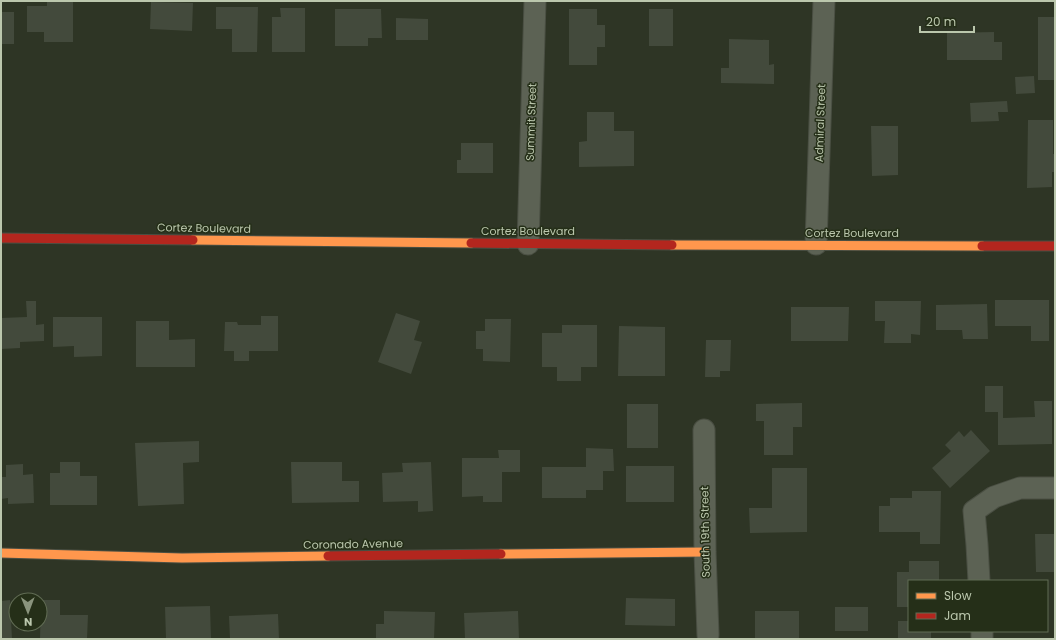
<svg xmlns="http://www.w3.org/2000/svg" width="1056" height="640" viewBox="0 0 1056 640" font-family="Poppins,sans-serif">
	<rect width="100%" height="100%" fill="#2e3525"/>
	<path fill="#434a3c" d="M47,1H73V42H44V32H27V6H47Z
		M151,2L193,3L192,31L150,29Z
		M216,7H258L257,52H232V29H216Z
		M280,8H305V52H272V17H281Z
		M335,9H381L382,38H368V46H335Z
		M569,9H597V25H605V47H597V65H569Z
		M649,9H673V46H649Z
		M1,12H14V44H1Z
		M1038,17H1055V80H1038Z
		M396,18L428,19V40H396Z
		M994,32V42H1002V60H947V33Z
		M729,39L769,40V65L774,64V84L721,83V68H729Z
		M1034,76L1035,93L1016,94L1015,77Z
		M1007,101L1008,112H998L999,121L971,122L970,103Z
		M587,112H614V131H634V166L579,167V142L587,141Z
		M1028,120H1053V154H1055V172H1052V187L1027,188Z
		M871,126H898V175L872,176Z
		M461,143H493V173H457V160H461Z
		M995,300H1049V341H1031V326H995Z
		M26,301H36V325L44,324V341L20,342V348L1,349V318L27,317Z
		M875,301H921L920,335L911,334V343H884L885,321H875Z
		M987,304L988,339H963L962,330H936V305Z
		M791,307H849L848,341H791Z
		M396,313L420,321L414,340L422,342L411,374L378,362Z
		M261,316H278V351H249V361H234V351H224L225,322H237L238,325H261Z
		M53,317H102V356L74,357V346L53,347Z
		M485,319H511L510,362L483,361V349H476V331H485Z
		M136,321H169V340L195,339V367H136Z
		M562,325H597V367H581V381H557V367H542V333H562Z
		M619,326L665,327V376H618Z
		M706,340H731L730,371H720V377H705Z
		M985,386H1003V418L1035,417L1034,401H1052V444L998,445V412H985Z
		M802,403V427H793V455H764V421H756V404Z
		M627,404H658V448H627Z
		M971,430L990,451L950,488L932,468L951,451L945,445L959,431L964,437Z
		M199,441V462L183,463L184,504L138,506L135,443Z
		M586,448L613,449L614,471H603V490H586V498H542V467H586Z
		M498,450H520V472H502V502H483V496L462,497V458H499Z
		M60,462H80V476H97V505H50V473H60Z
		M291,462H342V481H359V502L292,503Z
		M431,462L433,511L418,512V501L383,502L382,473L403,472L402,463Z
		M23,464V475L33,474L34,503L8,504V498L1,499V477H6V465Z
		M626,466H674V502H626Z
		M772,468H807V532L750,533L749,508H772Z
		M912,491H941L940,544H920V532H879V506H890V498H912Z
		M1035,534H1055V572H1036Z
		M909,561H939V581H909V607H897V572H909Z
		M626,598L675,599V626L625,625Z
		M10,600L12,639H1V601Z
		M41,600H60V615H88L87,639H40Z
		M210,606L211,639H166L165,607Z
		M835,607H868V631H835Z
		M384,611L435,612L434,639H376V624H384Z
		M518,611L519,639H465L464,613Z
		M755,611H799V639H755Z
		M278,614L279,639H230L229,616Z
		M898,621H909V631H931V639H898Z"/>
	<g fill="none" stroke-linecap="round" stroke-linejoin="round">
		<defs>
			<path id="street" d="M528,244L535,1
				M816,244L824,1
				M704,430L705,552L708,635
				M979,581L977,545L974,511L994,497L1020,488H1055
				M982,631V639"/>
			<path id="slow" d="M193,240L471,243
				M672,245L982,246
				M1,553L182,558L328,556
				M501,554L705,552"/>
			<path id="jam" d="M1,238L193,240
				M471,243L672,245
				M982,246H1055
				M328,556L501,554"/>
		</defs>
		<use href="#street" stroke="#4a4f43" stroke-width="23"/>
		<use href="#slow" stroke="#4a4f43" stroke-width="11"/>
		<use href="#jam" stroke="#4a4f43" stroke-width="11"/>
		<use href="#street" stroke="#5c6254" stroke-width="21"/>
		<use href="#slow" stroke="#ff974d" stroke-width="9"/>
		<use href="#jam" stroke="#b3261e" stroke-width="9"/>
	</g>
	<g text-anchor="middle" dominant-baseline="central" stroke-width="3" stroke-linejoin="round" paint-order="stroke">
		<g font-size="11" fill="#bbc7ad" stroke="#252f18">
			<text transform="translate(531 122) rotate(-88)">Summit Street</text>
			<text transform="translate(820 123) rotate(-88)">Admiral Street</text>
			<text transform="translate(204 228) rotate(1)">Cortez Boulevard</text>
			<text x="528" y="231">Cortez Boulevard</text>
			<text x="852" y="233">Cortez Boulevard</text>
			<text transform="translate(705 532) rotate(-91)">South 19th Street</text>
			<text transform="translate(353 544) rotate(-1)">Coronado Avenue</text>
		</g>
	</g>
	<rect width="1056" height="640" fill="none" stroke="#bbc7ad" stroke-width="4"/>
	<rect x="908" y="580" width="140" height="52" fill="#252f18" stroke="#616c54"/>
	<rect x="916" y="593" width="20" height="6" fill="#ff974d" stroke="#616c54"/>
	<text x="944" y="600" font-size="12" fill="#bbc7ad">Slow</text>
	<rect x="916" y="613" width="20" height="6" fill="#b3261e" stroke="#616c54"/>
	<text x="944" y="620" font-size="12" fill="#bbc7ad">Jam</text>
	<g transform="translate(28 612) rotate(179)"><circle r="19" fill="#252f18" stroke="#616c54"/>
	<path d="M0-3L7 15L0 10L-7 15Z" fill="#8a947d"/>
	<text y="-6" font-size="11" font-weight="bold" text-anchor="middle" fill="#bbc7ad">N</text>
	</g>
	<path d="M920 26v6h54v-6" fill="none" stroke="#bbc7ad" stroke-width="2"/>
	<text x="926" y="26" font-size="12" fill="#bbc7ad" stroke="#252f18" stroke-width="3" paint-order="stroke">20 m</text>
</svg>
